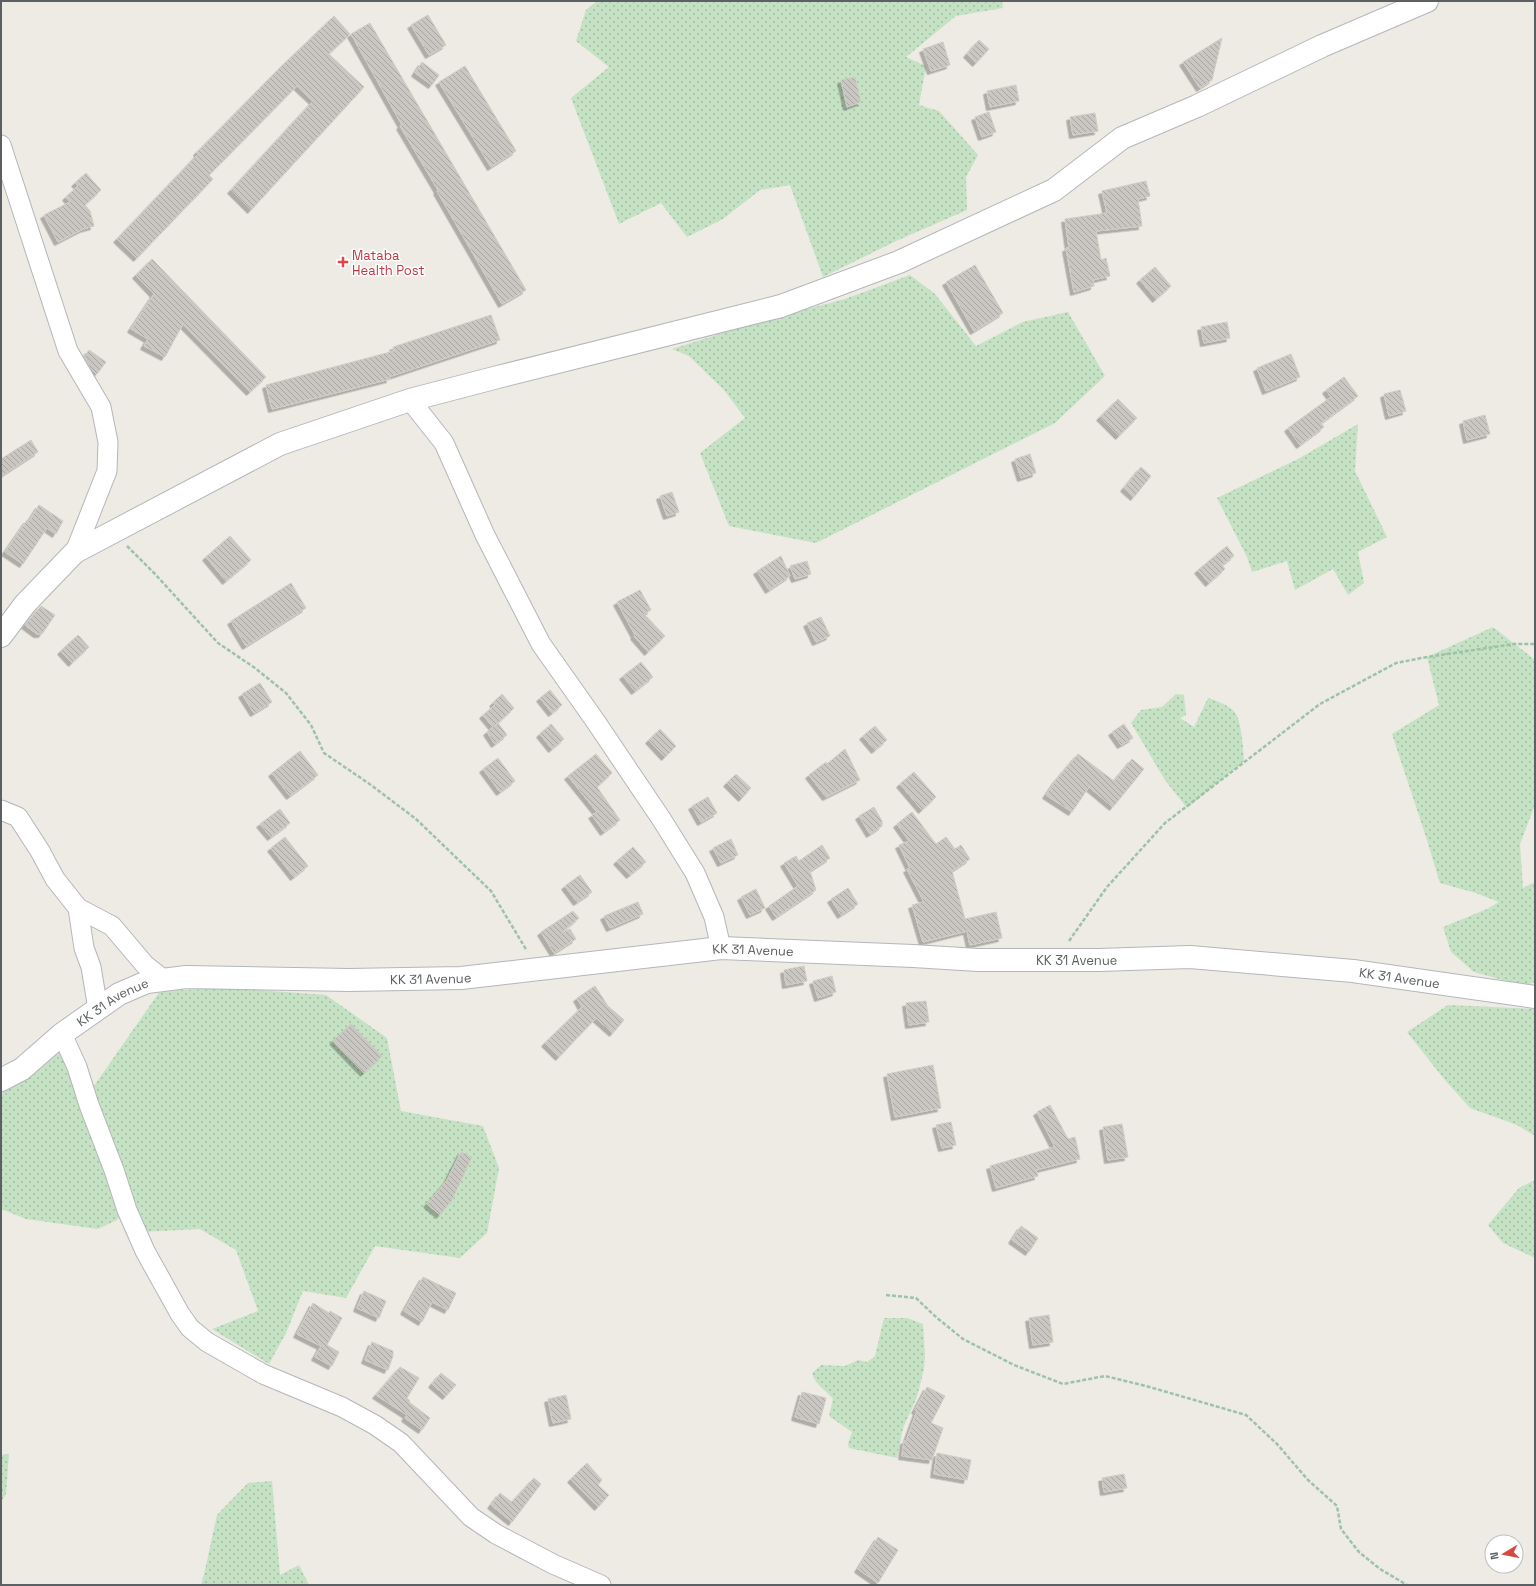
<svg xmlns="http://www.w3.org/2000/svg" width="1536" height="1586" viewBox="0 0 1536 1586" font-family="'Space Grotesk',sans-serif">
	<defs>
		<pattern id="grass-dots" width="8" height="8" patternUnits="userSpaceOnUse"><rect width="8" height="8" fill="#c5e2c4"/><path d="M2 2h.1M6 6h.1" fill="none" stroke="#a3bba3" stroke-width="1.8" stroke-linecap="round"/></pattern>
		<pattern id="building-back-hatch" width="6" height="6" patternUnits="userSpaceOnUse"><rect width="6" height="6" fill="#cac7c3"/><path d="M-1 5l2 2M0 0l6 6M5-1l2 2" fill="none" stroke="#a7a5a2"/></pattern>
		<filter id="shadow"><feDropShadow dx="-3.5" dy="3.5" stdDeviation="0" flood-color="#0004"/></filter>
	</defs>
	<rect width="100%" height="100%" fill="#edebe4"/>
	<path fill="url(#grass-dots)" d="M597,1H1002L1003,8L956,16L906,57L926,66L919,105L939,111L978,155L966,177L967,210L896,241L823,277L790,185L760,190L723,219L687,237L661,203L619,224L571,98L609,67L576,41L586,10Z
		M910,275L935,294L976,346L1023,322L1068,312L1105,376L1055,423L816,543L729,526L700,453L745,418L724,390L689,356L672,349L751,324L845,299Z
		M1358,424L1355,471L1387,537L1358,552L1364,583L1348,595L1333,569L1295,590L1287,561L1252,572L1247,557L1217,498L1298,459Z
		M1493,627L1535,660V805L1520,844L1523,888L1535,882V982L1524,986L1474,972L1451,952L1443,927L1487,909L1499,902L1476,893L1440,883L1426,837L1392,734L1439,705L1427,657Z
		M1176,694L1184,695L1186,715L1180,718L1194,727L1208,698C1217,701 1233,706 1237,716C1242,729 1243,747 1244,761L1187,808L1165,780L1131,723L1141,710L1162,707Z
		M229,988L326,995L387,1038L401,1111L483,1126L499,1168L487,1233L460,1258L375,1246L346,1298L303,1291L286,1333L269,1364L212,1329L258,1311L236,1250L200,1229L140,1232L123,1189L94,1086L160,991Z
		M1448,1005L1535,1009V1136L1517,1125L1470,1108L1444,1079L1407,1032Z
		M64,1049L122,1214L117,1220L98,1229L26,1219L1,1209V1095L4,1085L39,1061Z
		M1535,1180V1258L1503,1243L1488,1225L1519,1188Z
		M884,1318H907L923,1324L925,1356L924,1369L917,1397L903,1428L897,1458L849,1448L848,1444L852,1432L829,1416L833,1399C825,1389 816,1386 812,1373L821,1365L845,1366L858,1360L867,1362L875,1356Z
		M9,1454L6,1494L1,1502V1455Z
		M272,1481L280,1575L299,1565L309,1585H201L205,1570L217,1515L248,1483Z"/>
	<path fill="url(#building-back-hatch)" stroke="#d1ccc3" filter="url(#shadow)" d="M428,15L446,45L429,55L411,25Z
		M334,16L350,34L329,54L364,87L251,210L231,190L313,101L297,86L209,175L213,179L137,258L117,239L198,154L197,152L282,66Z
		M370,23L526,290L502,304L437,191L438,190L400,126L402,125L351,34Z
		M1222,38L1212,80L1200,88L1183,62Z
		M979,40L989,49L976,63L967,54Z
		M943,42L950,65L931,71L923,49Z
		M422,62L439,75L432,85L415,73Z
		M465,66L516,151L491,167L439,82Z
		M855,77L861,102L847,107L841,80Z
		M1016,85L1019,101L990,107L987,91Z
		M989,112L996,132L982,137L975,117Z
		M1095,113L1098,131L1073,135L1070,117Z
		M86,173L101,190L85,205L90,211L94,226L83,229L58,242L44,215L70,202L66,197L78,186L75,183Z
		M1146,181L1150,196L1138,199L1142,226L1096,231L1101,260L1106,258L1110,276L1093,280L1094,286L1074,292L1066,248H1069L1065,219L1107,213L1102,191Z
		M152,259L266,377L250,392L183,324L165,357L144,346L148,339L131,329L154,294L136,275Z
		M975,265L1003,313L974,331L946,282Z
		M1155,267L1171,286L1156,299L1140,280Z
		M491,315L500,340L389,377L390,379L272,409L266,385L394,351L393,347Z
		M1227,322L1230,338L1204,343L1201,327Z
		M89,350L106,362L97,374L91,369L84,357Z
		M1291,354L1300,377L1266,391L1257,368Z
		M1344,377L1358,396L1321,423L1324,427L1300,445L1288,428L1331,397L1326,390Z
		M1400,390L1406,411L1389,416L1384,394Z
		M1118,399L1137,418L1119,436L1100,417Z
		M1485,415L1490,434L1467,440L1463,421Z
		M31,440L38,452L1,476V459Z
		M1030,454L1036,473L1021,478L1015,459Z
		M1141,467L1151,476L1134,497L1124,488Z
		M672,492L679,512L667,516L660,496Z
		M39,505L63,521L56,534L47,528L23,564L5,552L27,520L29,521Z
		M230,536L251,560L226,581L206,557Z
		M1227,546L1234,556L1222,565L1225,569L1209,583L1198,570Z
		M781,556L790,576L769,590L757,571Z
		M807,561L811,574L795,579L790,566Z
		M291,583L306,608L246,646L231,621Z
		M640,590L651,610L644,614L665,636L648,652L634,636L635,635L617,602Z
		M41,606L55,615L42,634H37L25,625Z
		M821,617L830,636L816,642L807,623Z
		M78,635L89,647L72,663L61,651Z
		M641,662L653,677L635,691L623,676Z
		M260,683L272,702L254,713L242,694Z
		M550,690L562,705L552,713L540,698Z
		M502,694L514,708L495,726L498,723L507,735L495,744L487,732L493,727L483,715L495,705L493,703Z
		M551,724L564,739L552,749L540,734Z
		M1124,724L1133,738L1121,745L1112,732Z
		M875,726L887,740L875,750L863,736Z
		M660,729L676,746L665,757L649,740Z
		M845,749L860,780L826,797L809,775L826,762L827,764Z
		M300,751L318,775L290,796L272,773Z
		M596,754L612,773L597,787L620,820L604,832L592,815L597,812L568,776Z
		M1078,754L1114,781L1132,759L1144,769L1113,807L1089,787L1072,812L1046,795L1056,780Z
		M498,758L515,781L500,792L483,769Z
		M914,772L936,797L922,810L900,784Z
		M736,774L751,788L742,798L727,783Z
		M708,797L717,813L701,822L692,806Z
		M874,807L882,821V826L870,834L859,816Z
		M280,809L290,823L271,837L260,824Z
		M912,812L936,844L946,837L955,849L961,845L970,859L952,871L965,919L996,912L1002,938L970,945L967,931L923,942L912,905L924,902L907,869L910,868L899,845L909,841L897,824Z
		M285,837L308,866L294,877L271,848Z
		M731,839L738,855L721,863L713,848Z
		M822,845L830,858L810,871L816,890L776,917L769,906L798,886L784,863L796,856L799,861Z
		M633,847L646,862L630,875L617,861Z
		M580,875L592,892L577,902L565,886Z
		M848,888L858,904L841,915L831,899Z
		M756,889L765,908L750,915L741,897Z
		M638,902L643,914L610,928L604,916Z
		M573,911L579,918L561,933L570,929L576,939L554,953L541,932Z
		M804,966L807,981L786,985L784,970Z
		M832,976L836,992L818,998L813,981Z
		M595,986L608,1006L624,1020L613,1033L596,1018L559,1057L545,1043L582,1007L577,998Z
		M926,1001L929,1022L909,1025L906,1003Z
		M351,1024L382,1056L364,1073L333,1041Z
		M933,1065L941,1108L895,1117L887,1074Z
		M1050,1105L1068,1139L1075,1137L1080,1159L1036,1170L1038,1176L996,1188L990,1166L1055,1147L1037,1112Z
		M951,1122L956,1145L942,1148L936,1125Z
		M1122,1124L1128,1157L1108,1160L1103,1127Z
		M461,1152L472,1157L452,1200L440,1215L427,1204L447,1180Z
		M1021,1226L1038,1238L1029,1252L1012,1240Z
		M423,1277L456,1293L448,1310L432,1302L422,1322L404,1311Z
		M364,1291L386,1301L379,1318L357,1308Z
		M313,1303L329,1313L330,1311L342,1318L327,1345L339,1352L332,1366L315,1357L321,1346L297,1334Z
		M1049,1315L1053,1342L1033,1345L1029,1318Z
		M372,1342L393,1351V1356L388,1370L365,1360Z
		M400,1367L419,1378L407,1398L410,1401L409,1402L430,1418L422,1430L405,1418L407,1415L376,1395Z
		M441,1373L456,1385L446,1396L432,1384Z
		M927,1387L945,1396L931,1423L943,1428L932,1460L902,1456L904,1441H906L917,1411L915,1410Z
		M802,1392L826,1398L819,1424L795,1417Z
		M566,1395L571,1419L553,1423L548,1399Z
		M937,1453L971,1460L967,1480L934,1474Z
		M587,1463L602,1480L598,1485L609,1495L598,1507L571,1479Z
		M1124,1474L1127,1488L1104,1492L1102,1478Z
		M534,1478L541,1484L512,1522L491,1505L500,1493L512,1502Z
		M878,1537L898,1550L878,1583L858,1569Z"/>
	<g fill="none" stroke-linecap="round" stroke-linejoin="round">
		<defs>
			<path id="street" d="M1,145L68,351L101,407L108,442L107,471L75,552
				M410,400L444,443L485,535L541,644L596,722L662,820L695,873L714,917L721,948
				M1,810L18,817L40,851L55,879L78,908L84,948L91,967L98,1009
				M78,908L112,926L145,965L163,979
				M62,1034L77,1067L89,1105L114,1170L127,1210L145,1251L180,1314L190,1328L207,1342L263,1374L342,1407L375,1425L401,1443L471,1517L496,1534L553,1564L601,1585"/>
			<g id="secondary">
				<path d="M1,636L25,604L75,552L280,444L410,400L494,378L781,306L899,262L1054,190L1122,138L1197,106L1322,46L1427,1"/>
				<path id="s1" d="M1,1080L22,1069L62,1034L119,994L147,982L186,977L349,980L461,978L721,948L913,956L978,960H1099L1190,957L1353,971L1535,997"/>
			</g>
		</defs>
		<use href="#street" stroke="#b5b6ba" stroke-width="21"/>
		<use href="#secondary" stroke="#b3b7ba" stroke-width="24"/>
		<path stroke="#9dc2a7" stroke-width="2.5" stroke-dasharray="4 2" stroke-linecap="butt" d="M127,546L155,574L218,643L255,668L286,693L311,725L324,753L371,785L416,819L491,891L527,951
			M1069,941L1107,887L1165,823L1320,704L1396,663L1427,657L1514,644H1535
			M886,1295L916,1298L937,1318L963,1339L1014,1365L1063,1384L1105,1376L1146,1386L1246,1415L1277,1444L1308,1480L1337,1506L1341,1529L1359,1552L1380,1569L1407,1585"/>
		<use href="#street" stroke="#fff" stroke-width="19"/>
		<use href="#secondary" stroke="#fff" stroke-width="22"/>
	</g>
	<path fill="#e0444e" stroke="#fff" stroke-width="1.5" d="M341 256h4v4h4v4h-4v4h-4v-4h-4v-4h4z"/>
	<g text-anchor="middle" dominant-baseline="central" stroke-width="3" stroke-linejoin="round" paint-order="stroke">
		<g font-size="13" fill="#be3a42" stroke="#fff" text-anchor="start">
			<text x="352" y="255">Mataba<tspan x="352" dy="15">Health Post</tspan></text>
		</g>
		<g font-size="13" fill="#5c6063" stroke="#fff">
			<text stroke="none"><textPath href="#s1" startOffset="785">KK 31 Avenue</textPath></text>
			<text stroke="none"><textPath href="#s1" startOffset="1109">KK 31 Avenue</textPath></text>
			<text stroke="none"><textPath href="#s1" startOffset="1433">KK 31 Avenue</textPath></text>
			<text stroke="none"><textPath href="#s1" startOffset="461">KK 31 Avenue</textPath></text>
			<text stroke="none"><textPath href="#s1" startOffset="137">KK 31 Avenue</textPath></text>
		</g>
	</g>
	<rect width="1536" height="1586" fill="none" stroke="#5c6063" stroke-width="4"/>
	<g transform="translate(1504 1554) rotate(260)"><circle r="19" fill="#ffffff" stroke="#bebfc1"/>
	<path d="M0-3L7 15L0 10L-7 15Z" fill="#d44943"/>
	<text y="-6" font-size="11" font-weight="bold" text-anchor="middle" fill="#5c6063">N</text>
	</g>
</svg>
